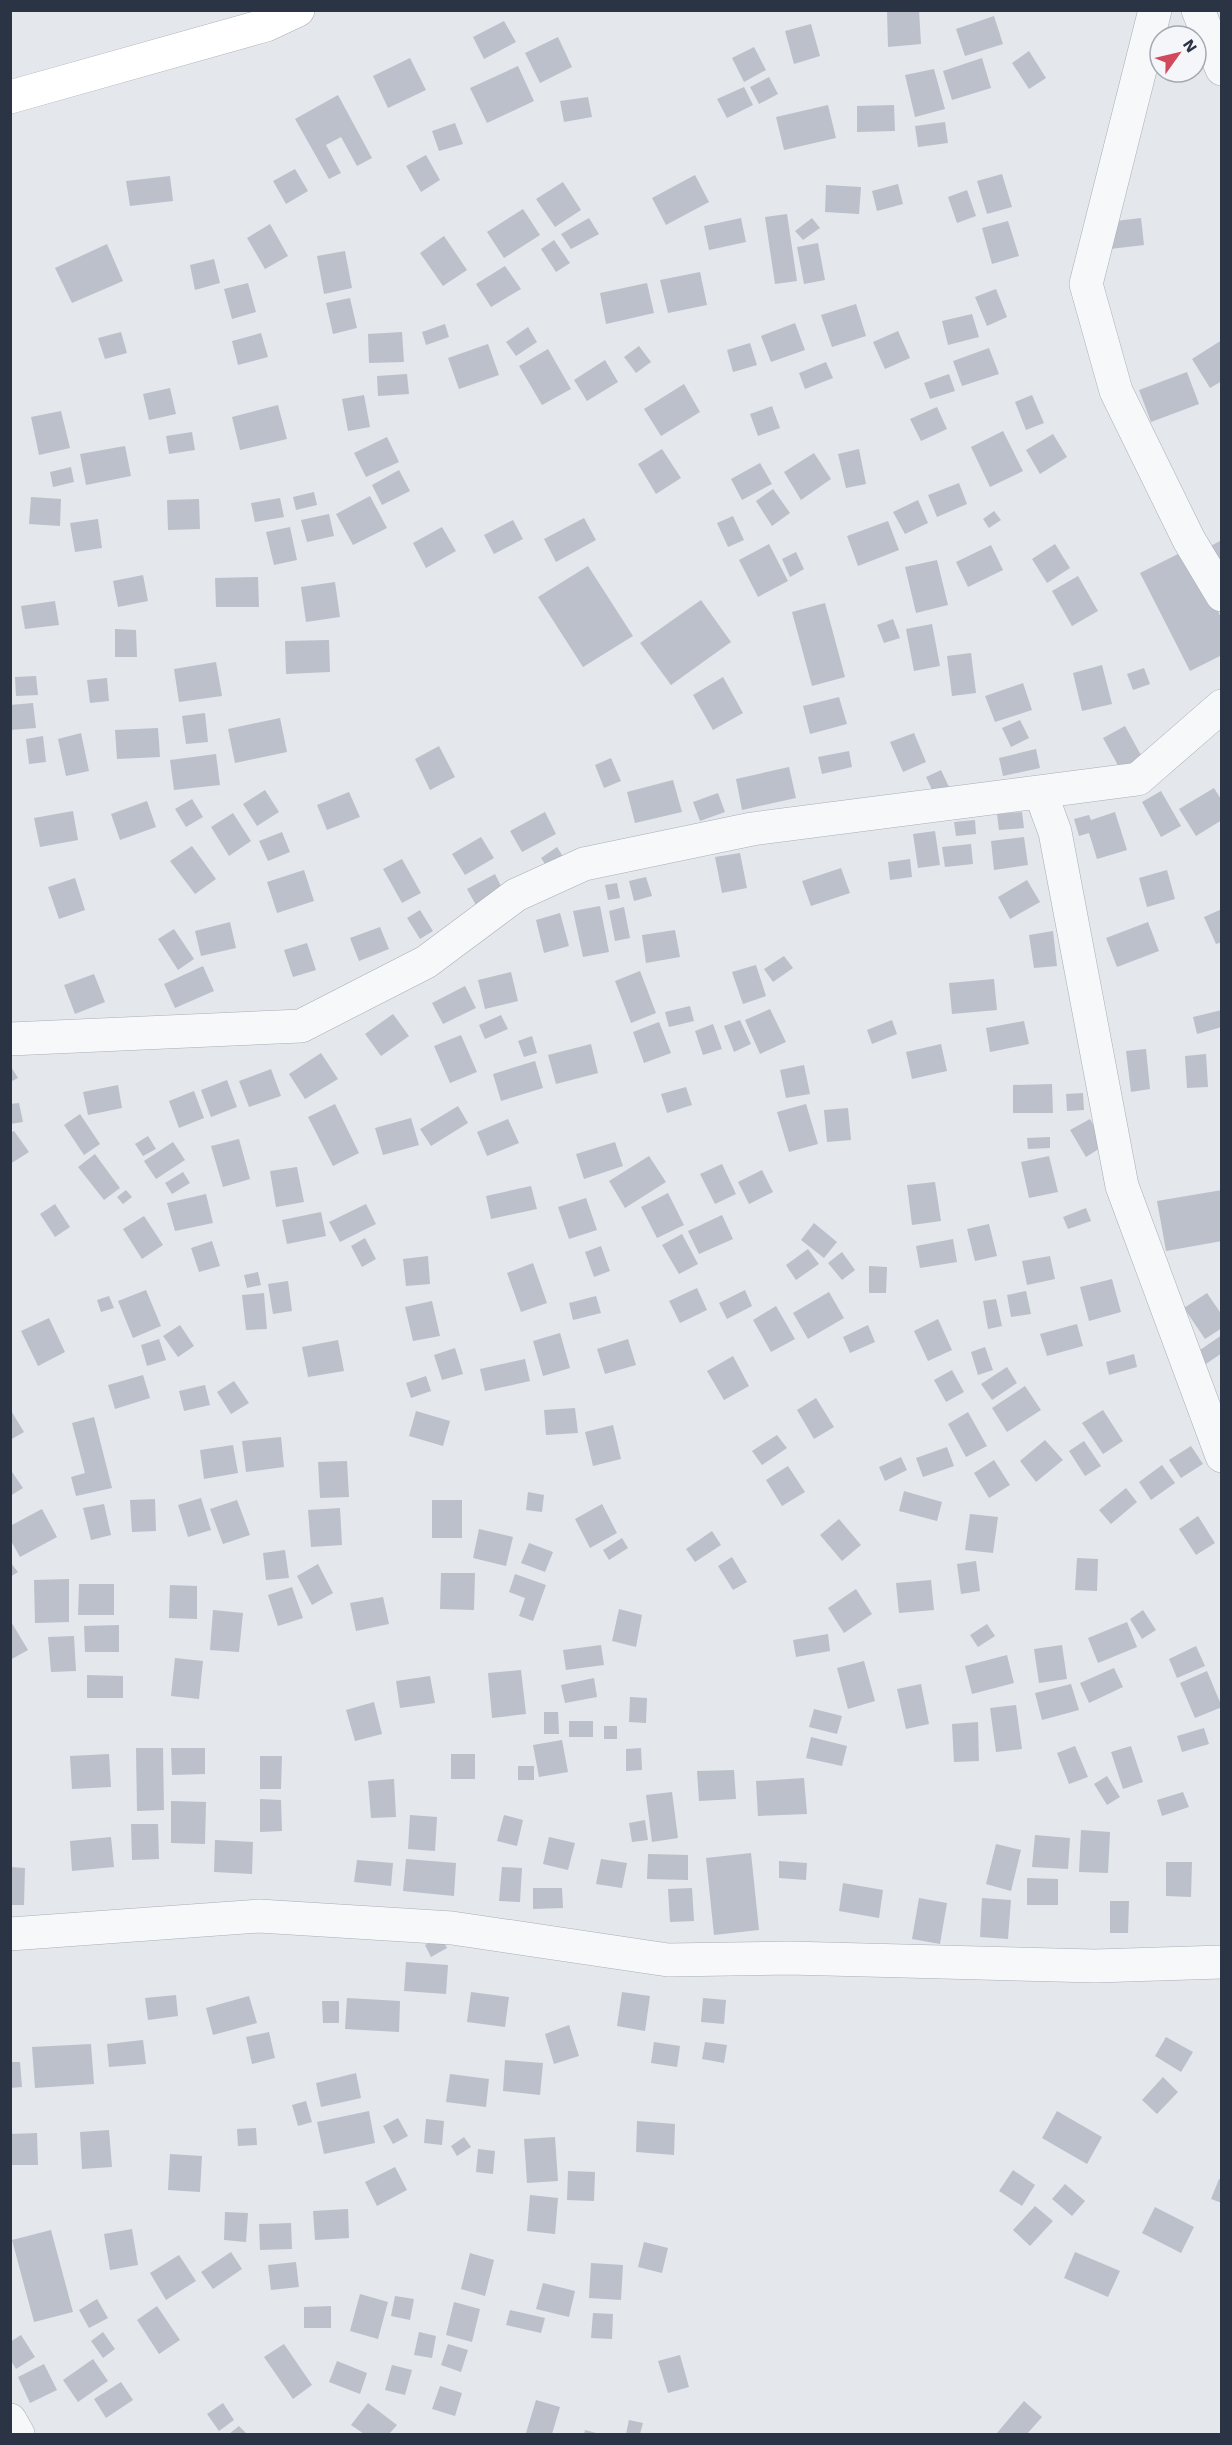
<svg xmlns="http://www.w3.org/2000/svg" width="1232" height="2445" viewBox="0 0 1232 2445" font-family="'Work Sans',sans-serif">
	<rect width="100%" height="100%" fill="#e4e7ec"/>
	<path fill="#bbc0ca" d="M887,10H919L921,44L888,47Z
		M994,16L1003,44L965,56L956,29Z
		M504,21L516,42L484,59L473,37Z
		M811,24L820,56L794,64L785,31Z
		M558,37L572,67L540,83L525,53Z
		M754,47L766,70L744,82L732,58Z
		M1029,51L1046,78L1029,89L1012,63Z
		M410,58L426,90L388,108L373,76Z
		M982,58L991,88L952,100L943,71Z
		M518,66L534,101L487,123L470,88Z
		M934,69L945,109L915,117L905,75Z
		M769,77L778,94L759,104L750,87Z
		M744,87L753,105L727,118L717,99Z
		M338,95L372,158L357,166L341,137L326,145L341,173L329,179L295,119Z
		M588,97L592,117L564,122L560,101Z
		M828,105L836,138L784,150L776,117Z
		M894,105L895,131L857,132V106Z
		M945,122L948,143L918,147L915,126Z
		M455,123L463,144L439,151L432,131Z
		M426,155L440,180L421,192L406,166Z
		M295,169L308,191L286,204L273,181Z
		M1002,174L1012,207L987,214L977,181Z
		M695,175L709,202L666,225L652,198Z
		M170,176L173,201L130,206L126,181Z
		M563,182L581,210L555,227L536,199Z
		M898,184L903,204L877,211L872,191Z
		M826,185L861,187L859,214L825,212Z
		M967,190L976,216L957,223L948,197Z
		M523,209L540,235L504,258L487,232Z
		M787,214L797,281L775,284L765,217Z
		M589,218L599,234L571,249L561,234Z
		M741,218L746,242L709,250L704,226Z
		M812,218L820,228L803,240L795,231Z
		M1141,218L1144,245L1110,249L1107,222Z
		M1008,221L1019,256L992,264L982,228Z
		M270,224L288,256L265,269L247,238Z
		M444,236L467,270L443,286L420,253Z
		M554,240L570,263L556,272L541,249Z
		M818,243L825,280L804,284L797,247Z
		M107,244L123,281L72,303L55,268Z
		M345,251L352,288L324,294L317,256Z
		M214,259L220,283L195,290L190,265Z
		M505,266L521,289L491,307L476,284Z
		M700,272L707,305L668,313L660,280Z
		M248,283L256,312L232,319L224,289Z
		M647,283L654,313L606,324L600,293Z
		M996,289L1007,317L987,326L975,297Z
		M350,298L357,328L333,334L326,303Z
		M856,304L866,336L832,347L821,315Z
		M972,314L979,337L948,345L942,321Z
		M795,323L805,350L771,362L761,336Z
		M445,324L449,337L426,345L422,332Z
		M528,327L537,342L516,356L506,342Z
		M898,331L910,358L885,369L873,342Z
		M121,332L127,353L105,359L98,338Z
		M402,332L404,362L369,363L368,334Z
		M261,333L268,357L238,365L232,341Z
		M1222,340V381L1210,388L1192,359Z
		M750,343L757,365L733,372L727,350Z
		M488,344L499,375L459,389L448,358Z
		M639,346L651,362L636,373L624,357Z
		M989,348L999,374L962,386L953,361Z
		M548,349L571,389L542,405L519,366Z
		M605,360L618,382L587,401L574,380Z
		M826,362L833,378L805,389L799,373Z
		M1187,372L1199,404L1151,422L1139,390Z
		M407,374L409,394L378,396L377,376Z
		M949,374L955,391L930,399L924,383Z
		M684,384L700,412L661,436L644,409Z
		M170,388L176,414L149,420L143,394Z
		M364,395L370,427L348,431L342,399Z
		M1032,395L1044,423L1026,430L1015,402Z
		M278,405L287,439L240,450L232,417Z
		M772,406L780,428L758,436L750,414Z
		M937,407L947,429L921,441L910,419Z
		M61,411L70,448L39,455L31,417Z
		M1003,431L1023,471L990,487L971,447Z
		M192,432L195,450L169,454L166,436Z
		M1053,434L1067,457L1040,474L1026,450Z
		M387,437L399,462L366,477L354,453Z
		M125,446L131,476L86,485L80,454Z
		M662,449L681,478L656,494L638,464Z
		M859,449L866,484L846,488L838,454Z
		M814,453L831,479L801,500L784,472Z
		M760,463L772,484L742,500L731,479Z
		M71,467L74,482L53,487L50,472Z
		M399,470L410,491L382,505L372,485Z
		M959,483L967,504L937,517L928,495Z
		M773,489L790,513L772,526L756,501Z
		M314,492L317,505L296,510L293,497Z
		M370,496L387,528L353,545L336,514Z
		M31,497L61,499L60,526L29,524Z
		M280,498L284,517L255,522L251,503Z
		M199,499L200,529L168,530L167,500Z
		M918,500L928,523L905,534L893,512Z
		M994,511L1001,520L989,528L983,519Z
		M329,514L334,536L307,542L301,520Z
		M733,516L744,540L728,547L717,523Z
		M584,518L596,540L556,562L544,539Z
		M98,519L102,548L75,552L70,523Z
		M513,520L523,539L494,554L484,535Z
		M888,521L899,550L858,566L847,536Z
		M290,527L297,560L274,565L266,532Z
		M442,527L456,551L426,568L413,543Z
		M1220,541L1222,544V572L1205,549Z
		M769,544L788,581L758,597L739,560Z
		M1055,544L1070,568L1047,583L1032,559Z
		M991,545L1003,570L968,587L956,562Z
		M1186,550L1222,619V655L1190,671L1140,573Z
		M796,552L804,569L790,577L782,559Z
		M937,560L948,605L916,613L905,567Z
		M588,566L633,636L583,667L538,597Z
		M143,575L148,601L118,607L113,581Z
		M1078,576L1098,611L1072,626L1052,591Z
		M258,577L259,607H216L215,578Z
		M335,582L340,617L306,622L301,587Z
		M701,600L731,642L671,685L640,643Z
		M55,601L59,625L25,629L21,606Z
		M825,603L845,677L812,686L792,612Z
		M893,619L900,638L884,643L877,625Z
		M932,624L940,666L914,671L906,629Z
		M115,629L136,630L137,657H115Z
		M329,640L330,672L286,674L285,641Z
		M971,653L976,693L952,696L947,656Z
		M216,662L222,696L179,702L174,669Z
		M1102,665L1112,704L1082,711L1073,673Z
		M1144,668L1150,684L1133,690L1127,674Z
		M36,676L38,695L16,696L15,677Z
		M723,677L743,713L713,730L693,695Z
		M107,678L109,701L90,703L87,680Z
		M1023,683L1032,710L995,722L985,696Z
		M839,697L847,724L810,734L803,706Z
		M33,703L36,728L10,730V705Z
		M205,713L208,742L186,744L182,716Z
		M280,718L287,752L235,763L228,729Z
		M1020,720L1029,738L1011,747L1002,728Z
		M1125,726L1142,757L1120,769L1103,738Z
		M158,728L160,757L117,759L115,730Z
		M81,733L89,771L66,776L58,739Z
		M914,733L926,762L903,772L890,742Z
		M43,736L46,762L29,764L26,739Z
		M439,746L455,777L430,790L415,759Z
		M1036,749L1040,768L1003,776L999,758Z
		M849,751L852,767L822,774L818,757Z
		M216,754L220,785L174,790L170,760Z
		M611,758L621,781L604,788L595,765Z
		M789,767L796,798L742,810L736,779Z
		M941,770L949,787L934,794L926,777Z
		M673,780L682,812L635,823L627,792Z
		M1214,788L1222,801V820L1196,836L1179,809Z
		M265,790L279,812L257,826L243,804Z
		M1161,791L1181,826L1161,837L1142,802Z
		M349,792L360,817L327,830L317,805Z
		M718,793L725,812L700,821L693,802Z
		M192,799L203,817L186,827L175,809Z
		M147,801L156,827L120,840L111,814Z
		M73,811L78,840L40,847L34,818Z
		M545,812L556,834L522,852L510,831Z
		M1022,812L1024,828L999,830L997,814Z
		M1115,812L1127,850L1097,859L1089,833L1079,836L1074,819L1089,815L1091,820Z
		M233,813L251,841L229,856L211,827Z
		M975,820L976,834L956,836L954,822Z
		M935,831L940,865L918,868L913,834Z
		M282,832L290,852L268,861L259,841Z
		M481,837L494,858L465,875L452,854Z
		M1024,837L1028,865L994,870L991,841Z
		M971,844L973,864L945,867L942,847Z
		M192,846L216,879L195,894L170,861Z
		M557,847L567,863L551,873L541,858Z
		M740,853L747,888L722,893L715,857Z
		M402,859L421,893L402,903L383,869Z
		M910,859L912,877L890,880L888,862Z
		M841,868L850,893L811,906L802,881Z
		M304,870L314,901L277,913L267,882Z
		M1167,870L1175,899L1147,907L1139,878Z
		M495,874L504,892L477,907L467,889Z
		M646,877L652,896L634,901L629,881Z
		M75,878L85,910L59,919L48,887Z
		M1027,880L1040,902L1010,919L998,897Z
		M617,883L620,898L608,900L605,885Z
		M600,906L609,952L583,957L573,911Z
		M624,907L630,938L615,941L609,911Z
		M1222,909V942L1216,944L1204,917Z
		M420,910L433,931L420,939L407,918Z
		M560,913L569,946L544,953L536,920Z
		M230,922L236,948L201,956L195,931Z
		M1148,922L1159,951L1117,967L1106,938Z
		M380,927L389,949L359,961L350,938Z
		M174,929L194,959L178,970L158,939Z
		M675,930L680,957L646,963L642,935Z
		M1053,931L1057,966L1034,968L1029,935Z
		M307,943L316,970L293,977L284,950Z
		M784,956L793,968L773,982L764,969Z
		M756,965L766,996L743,1004L732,972Z
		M203,966L214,991L175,1008L164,984Z
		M640,971L656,1013L631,1023L615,981Z
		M511,972L518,1001L485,1009L478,980Z
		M94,974L105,1002L75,1014L64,985Z
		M994,979L997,1010L952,1014L949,983Z
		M465,986L476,1008L443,1024L432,1003Z
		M690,1006L694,1021L669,1027L665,1012Z
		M770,1009L786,1042L760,1054L745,1020Z
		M1222,1010V1027L1197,1034L1193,1017Z
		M393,1014L409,1036L381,1056L365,1034Z
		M501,1015L508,1029L485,1039L479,1025Z
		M740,1020L751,1044L734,1052L724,1026Z
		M892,1020L897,1034L872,1044L867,1030Z
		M1024,1021L1029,1044L990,1052L986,1028Z
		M659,1022L671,1053L644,1063L633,1032Z
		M713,1024L722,1049L703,1055L695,1031Z
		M461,1035L477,1072L450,1083L434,1046Z
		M532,1036L537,1053L524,1057L518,1041Z
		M591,1044L598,1073L556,1084L548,1055Z
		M941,1044L947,1071L912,1079L906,1052Z
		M1146,1049L1150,1089L1131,1092L1126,1051Z
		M321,1053L338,1079L305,1099L289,1074Z
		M1206,1054L1208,1087L1187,1088L1185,1056Z
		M535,1061L543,1088L501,1101L493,1074Z
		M10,1065L18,1078L10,1082Z
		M804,1065L810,1094L786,1098L780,1070Z
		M271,1069L281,1096L249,1107L239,1081Z
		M227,1080L237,1107L211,1117L201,1090Z
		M1052,1084L1053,1113H1013V1085Z
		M118,1085L122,1108L88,1115L83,1092Z
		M686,1087L692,1105L667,1113L661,1094Z
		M194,1091L204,1118L179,1128L169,1101Z
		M1083,1093L1084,1110L1067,1111L1066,1094Z
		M19,1103L23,1122L10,1124V1104Z
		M335,1104L359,1153L333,1166L308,1117Z
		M806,1104L818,1144L789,1152L777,1112Z
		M458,1106L468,1123L431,1146L420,1129Z
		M848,1108L851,1140L827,1142L824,1110Z
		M80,1114L100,1144L84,1155L64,1125Z
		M411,1118L419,1145L383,1155L375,1128Z
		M508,1119L519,1143L487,1156L477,1132Z
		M1090,1119L1105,1145L1086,1157L1070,1130Z
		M14,1131L29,1152L10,1164V1133Z
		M148,1136L156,1149L143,1156L135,1144Z
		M1050,1137V1148L1028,1149L1027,1138Z
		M239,1139L250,1179L223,1187L211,1146Z
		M173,1142L185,1160L156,1179L144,1161Z
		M615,1142L623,1166L584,1179L576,1154Z
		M95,1154L120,1188L104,1200L78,1167Z
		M649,1156L666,1182L625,1208L609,1181Z
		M1049,1156L1058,1192L1029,1198L1021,1162Z
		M722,1164L736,1194L715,1204L700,1174Z
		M297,1167L304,1202L276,1207L270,1171Z
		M762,1170L773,1192L749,1204L738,1182Z
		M183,1172L190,1183L172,1194L165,1183Z
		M935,1182L941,1221L912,1225L907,1185Z
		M531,1186L537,1209L491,1219L486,1196Z
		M126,1190L132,1197L123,1204L117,1197Z
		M1222,1190V1241L1166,1251L1157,1201Z
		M668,1193L684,1225L657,1238L641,1207Z
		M206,1194L213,1223L175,1231L167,1203Z
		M586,1198L597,1230L569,1239L558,1207Z
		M55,1204L70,1227L55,1237L40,1214Z
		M366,1204L376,1224L340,1242L329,1222Z
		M1086,1208L1091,1221L1068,1229L1063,1217Z
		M321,1212L326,1236L287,1244L282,1220Z
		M722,1215L733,1239L699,1254L688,1231Z
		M144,1216L163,1245L142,1259L123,1229Z
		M814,1223L837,1242L824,1258L801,1240Z
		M989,1224L997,1256L975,1261L967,1229Z
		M682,1234L698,1264L679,1274L662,1245Z
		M365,1238L376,1259L362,1267L351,1246Z
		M953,1239L957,1262L920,1268L916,1246Z
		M212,1241L220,1266L199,1272L191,1248Z
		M601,1246L610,1271L594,1277L585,1252Z
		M808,1249L819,1264L796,1280L786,1265Z
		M842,1252L855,1270L842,1280L828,1263Z
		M428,1256L430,1284L406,1286L403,1259Z
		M1050,1256L1055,1279L1027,1285L1022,1261Z
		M533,1263L547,1303L521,1312L507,1273Z
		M869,1266L887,1267L886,1293H869Z
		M258,1272L261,1285L247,1288L244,1275Z
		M1112,1279L1121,1312L1089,1321L1080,1287Z
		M288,1281L292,1311L273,1314L268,1284Z
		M697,1288L707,1310L680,1323L669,1301Z
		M146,1290L161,1326L133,1338L118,1301Z
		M745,1290L752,1306L727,1319L719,1303Z
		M1026,1291L1031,1314L1011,1317L1007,1295Z
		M829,1292L844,1318L808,1339L793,1313Z
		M264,1293L267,1329L246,1330L242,1295Z
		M1207,1293L1222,1315V1328L1205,1339L1184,1308Z
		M109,1296L114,1308L101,1312L97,1300Z
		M596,1296L601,1313L573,1320L569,1303Z
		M996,1299L1002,1326L988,1329L983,1301Z
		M432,1301L440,1336L413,1341L405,1307Z
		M776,1306L795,1339L771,1352L753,1320Z
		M49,1318L65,1352L38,1366L21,1331Z
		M938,1319L952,1350L928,1361L914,1331Z
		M1077,1324L1083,1346L1047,1356L1040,1334Z
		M180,1325L194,1346L178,1357L163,1336Z
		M868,1325L875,1342L850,1353L843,1337Z
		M560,1333L570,1368L543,1376L533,1341Z
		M1222,1335V1353L1203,1366L1194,1354Z
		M159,1339L166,1360L147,1366L141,1345Z
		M628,1339L636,1365L605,1374L597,1349Z
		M338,1340L344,1371L308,1377L302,1347Z
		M985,1347L993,1370L978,1375L971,1352Z
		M455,1348L463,1374L442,1380L434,1355Z
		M1134,1354L1137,1367L1109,1375L1106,1362Z
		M733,1356L749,1386L724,1400L707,1371Z
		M525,1359L530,1381L485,1391L480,1369Z
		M1007,1367L1017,1383L992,1400L981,1384Z
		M952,1370L964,1392L946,1402L934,1380Z
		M143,1375L150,1398L115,1409L108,1385Z
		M426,1376L431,1391L411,1398L406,1383Z
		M234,1381L249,1403L231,1414L217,1392Z
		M205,1385L210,1405L184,1411L179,1391Z
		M1025,1386L1041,1410L1007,1432L992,1408Z
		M816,1398L834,1427L814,1439L797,1410Z
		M575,1408L578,1433L546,1435L544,1410Z
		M10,1409L24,1432L10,1440Z
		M1103,1410L1123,1441L1103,1454L1082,1423Z
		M416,1411L450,1421L443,1446L409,1436Z
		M968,1412L987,1446L966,1457L948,1424Z
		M94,1417L112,1488L76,1496L71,1477L85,1473L72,1423Z
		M613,1425L621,1459L593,1466L585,1432Z
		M777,1435L787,1448L762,1465L752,1451Z
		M281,1437L284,1467L246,1472L242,1441Z
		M1045,1440L1063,1460L1036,1482L1020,1461Z
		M1084,1441L1101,1466L1085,1476L1069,1451Z
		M233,1445L238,1473L204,1479L200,1450Z
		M1191,1446L1203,1464L1181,1478L1169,1460Z
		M947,1447L954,1466L923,1477L916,1458Z
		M901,1457L907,1470L885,1481L879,1467Z
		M994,1460L1010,1485L989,1498L974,1473Z
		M347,1461L349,1497L320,1498L318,1462Z
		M1162,1465L1175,1483L1151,1500L1139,1482Z
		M788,1466L805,1492L782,1506L766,1480Z
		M10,1469L23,1488L10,1496Z
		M1126,1488L1137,1502L1111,1524L1099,1510Z
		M904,1491L942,1502L937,1521L899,1511Z
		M528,1492L544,1495L542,1512L526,1510Z
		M201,1498L211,1530L188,1537L178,1505Z
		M155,1499L156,1531L132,1532L130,1500Z
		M237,1500L250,1535L223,1544L210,1509Z
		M432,1500H462V1538H432Z
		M104,1504L111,1535L91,1540L83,1508Z
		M602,1504L617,1533L590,1548L575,1519Z
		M340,1508L342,1545L311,1547L308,1510Z
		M42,1509L57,1537L20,1557L10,1539V1526Z
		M970,1514L998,1517L993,1553L965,1550Z
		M1198,1516L1215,1543L1196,1555L1179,1529Z
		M839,1519L861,1545L842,1561L820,1535Z
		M479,1529L513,1537L506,1566L473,1558Z
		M712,1531L721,1545L695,1562L686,1549Z
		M622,1538L628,1548L609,1560L603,1550Z
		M529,1543L553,1552L545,1572L521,1563Z
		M285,1550L289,1578L266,1580L263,1553Z
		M732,1557L747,1582L733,1590L718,1566Z
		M1077,1558L1098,1559L1097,1591L1075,1590Z
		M976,1561L980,1591L961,1594L957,1564Z
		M10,1562L18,1572L10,1577Z
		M318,1564L333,1593L312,1605L297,1576Z
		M441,1573H475L474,1610L440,1609Z
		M515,1574L546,1585L533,1621L519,1616L525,1598L509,1592Z
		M69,1579V1622L35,1623L34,1580Z
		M931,1580L934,1610L899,1613L896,1583Z
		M79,1584H114V1615H78Z
		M170,1585L197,1586V1619L169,1618Z
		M292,1587L303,1618L278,1626L268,1595Z
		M856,1589L872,1614L844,1633L828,1608Z
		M383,1597L389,1624L356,1631L350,1603Z
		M619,1609L642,1615L636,1647L612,1641Z
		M213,1610L243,1613L239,1652L210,1650Z
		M1143,1610L1156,1630L1142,1639L1130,1619Z
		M10,1620L28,1650L10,1660Z
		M1127,1622L1137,1647L1098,1663L1088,1638Z
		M987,1624L995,1636L978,1647L970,1635Z
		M119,1625V1652H85L84,1626Z
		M828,1634L830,1651L796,1657L793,1640Z
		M74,1636L76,1671L51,1672L48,1637Z
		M601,1645L604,1665L566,1670L563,1650Z
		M1062,1645L1067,1679L1039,1683L1034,1649Z
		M1196,1646L1205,1666L1177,1678L1169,1659Z
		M1007,1655L1014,1683L972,1694L965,1666Z
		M175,1658L203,1661L199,1699L171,1696Z
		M864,1661L875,1701L848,1709L837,1668Z
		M1114,1668L1123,1687L1089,1703L1080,1683Z
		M521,1670L526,1714L492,1718L488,1673Z
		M1207,1671L1222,1707L1195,1718L1180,1683Z
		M87,1675L123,1676V1698H87Z
		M430,1676L435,1703L400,1708L396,1681Z
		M594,1678L597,1697L565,1703L561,1685Z
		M921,1684L929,1724L906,1729L897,1689Z
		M1071,1684L1079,1710L1042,1720L1035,1693Z
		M630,1697L647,1698L646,1723L629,1722Z
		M374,1702L382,1734L355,1741L346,1710Z
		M1016,1705L1022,1749L996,1752L990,1708Z
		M814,1709L842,1716L837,1734L809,1727Z
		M544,1712H558L559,1734H544Z
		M569,1721H593V1737H569Z
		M978,1722L979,1761L954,1762L952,1724Z
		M604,1726H617V1739H604Z
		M1204,1728L1209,1744L1182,1752L1177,1736Z
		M811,1737L847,1746L842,1766L806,1758Z
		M562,1740L568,1772L539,1777L533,1745Z
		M1075,1746L1088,1777L1069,1784L1057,1753Z
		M1131,1746L1143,1782L1123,1789L1111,1752Z
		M136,1748H163L164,1810L137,1811Z
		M171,1748H205V1774L172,1775Z
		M641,1748L642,1770L626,1771V1749Z
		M109,1754L111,1787L72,1789L70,1756Z
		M451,1754H475V1779H451Z
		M260,1756H282L281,1789H260Z
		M518,1766H534V1780H518Z
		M734,1770L736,1799L699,1801L697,1771Z
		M1107,1776L1120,1797L1107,1805L1094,1784Z
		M804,1778L807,1814L758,1816L756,1781Z
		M394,1779L396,1817L371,1818L368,1781Z
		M672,1792L678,1838L652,1842L646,1795Z
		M1183,1792L1189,1807L1162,1816L1157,1800Z
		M260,1799L281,1800L282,1831L260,1832Z
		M171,1801L206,1802L205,1844L171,1843Z
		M410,1815L437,1817L435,1851L408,1849Z
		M504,1815L523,1820L517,1846L497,1841Z
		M645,1820L648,1840L632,1842L629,1823Z
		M131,1824H158L159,1859L132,1860Z
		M1081,1830L1110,1832L1108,1873L1079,1872Z
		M1035,1835L1070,1838L1068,1869L1032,1867Z
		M111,1837L114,1867L72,1871L70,1841Z
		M549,1837L575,1843L568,1870L543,1864Z
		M215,1840L253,1842L252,1874L214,1872Z
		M996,1844L1021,1850L1011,1891L986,1884Z
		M751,1853L759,1930L714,1935L706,1858Z
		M648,1854L688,1855V1880L647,1879Z
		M406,1859L456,1863L454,1896L403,1891Z
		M601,1859L627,1863L622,1888L596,1884Z
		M357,1860L393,1863L391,1886L354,1882Z
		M779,1861L807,1863L806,1880L779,1878Z
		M1166,1862H1192L1191,1897L1166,1896Z
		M10,1867L25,1868L24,1905H10Z
		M502,1867L522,1868L520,1902L499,1901Z
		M1027,1878L1058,1879V1905H1027Z
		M843,1883L883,1890L879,1918L839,1911Z
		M533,1888H562L563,1908L533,1909Z
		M692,1888L694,1921L670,1922L668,1889Z
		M919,1898L947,1903L940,1944L912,1939Z
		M982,1898L1011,1900L1008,1939L980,1937Z
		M1110,1901H1129L1128,1933H1110Z
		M441,1937L447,1948L431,1957L425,1945Z
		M406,1962L448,1965L446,1994L404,1991Z
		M471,1992L509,1997L505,2027L467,2022Z
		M622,1992L650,1996L645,2031L617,2026Z
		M176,1995L178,2016L148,2020L145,1998Z
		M249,1996L257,2023L213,2035L206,2008Z
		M347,1998L400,2001L399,2032L345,2029Z
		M703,1998L726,2000L724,2024L701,2022Z
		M322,2001H339V2023H323Z
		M569,2025L579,2056L554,2064L545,2034Z
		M269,2032L275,2058L252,2064L246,2037Z
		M1166,2037L1193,2052L1181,2072L1155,2056Z
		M143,2040L146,2064L109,2067L107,2044Z
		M654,2042L680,2046L677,2067L651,2063Z
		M705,2042L727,2045L724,2063L702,2059Z
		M91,2044L94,2084L35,2088L32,2047Z
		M505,2060L543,2063L540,2095L503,2091Z
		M10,2062H20L22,2087L10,2088Z
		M356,2073L361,2098L321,2107L316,2083Z
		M450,2074L489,2079L486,2107L446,2102Z
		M1163,2077L1178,2092L1157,2114L1142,2100Z
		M306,2101L312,2122L298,2126L292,2105Z
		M369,2111L375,2143L324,2154L317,2122Z
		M1057,2111L1102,2137L1087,2164L1042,2138Z
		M398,2118L408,2136L393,2144L383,2126Z
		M426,2119L444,2121L442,2145L424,2143Z
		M637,2121L675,2124L674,2155L636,2152Z
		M256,2128L257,2145L238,2146L237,2129Z
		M109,2130L112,2167L82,2169L80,2132Z
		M37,2133L38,2165H11L10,2134Z
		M464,2137L471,2147L457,2156L451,2146Z
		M555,2137L558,2181L527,2183L524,2139Z
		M478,2149L495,2151L493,2174L476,2172Z
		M170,2154L202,2156L200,2192L168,2190Z
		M395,2167L407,2190L377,2206L365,2182Z
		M1013,2170L1035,2185L1022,2206L999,2191Z
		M568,2171L595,2172L594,2201L567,2200Z
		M1219,2179L1222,2180V2203L1211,2199Z
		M1065,2184L1085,2201L1072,2216L1052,2199Z
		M530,2195L558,2198L555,2234L527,2231Z
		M1035,2206L1053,2221L1030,2246L1013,2230Z
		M1155,2207L1194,2227L1181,2253L1142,2233Z
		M348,2209L349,2238L315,2240L313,2211Z
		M225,2212L248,2213L246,2242L224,2240Z
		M291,2223L292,2249L260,2250L259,2224Z
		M132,2229L138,2265L110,2270L104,2234Z
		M51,2230L73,2312L34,2322L12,2240Z
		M644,2242L668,2248L662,2273L638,2267Z
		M231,2252L242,2269L213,2289L201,2272Z
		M1075,2252L1120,2271L1108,2297L1064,2278Z
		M470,2253L494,2260L485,2296L461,2289Z
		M179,2255L196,2281L166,2300L150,2273Z
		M296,2262L299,2287L271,2290L268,2265Z
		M591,2263L623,2265L621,2300L589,2298Z
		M543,2283L575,2291L569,2317L536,2309Z
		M360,2294L388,2302L378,2339L350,2331Z
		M395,2296L414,2299L410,2320L391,2316Z
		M97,2299L108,2318L89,2328L79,2310Z
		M454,2302L480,2309L472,2342L446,2335Z
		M157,2306L180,2340L159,2354L137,2320Z
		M331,2306V2328H304V2307Z
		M510,2310L545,2318L541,2333L506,2325Z
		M593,2313L613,2314L612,2339L591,2338Z
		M103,2332L115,2349L103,2358L91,2341Z
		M419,2332L436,2336L432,2358L414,2355Z
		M21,2335L35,2357L16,2369L10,2359V2342Z
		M284,2344L312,2385L293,2399L264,2357Z
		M448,2344L468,2350L461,2372L441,2365Z
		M680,2355L689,2387L668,2393L658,2361Z
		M93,2359L108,2381L78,2402L63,2380Z
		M337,2361L367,2373L360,2394L329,2382Z
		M44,2364L57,2390L30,2403L18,2377Z
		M392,2365L412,2370L405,2395L385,2390Z
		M121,2382L133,2400L106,2418L94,2399Z
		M440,2386L462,2393L455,2416L432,2409Z
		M536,2400L560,2407L552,2434L526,2433Z
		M1024,2401L1042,2417L1027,2434H999L997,2433Z
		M223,2403L234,2420L219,2431L207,2414Z
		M368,2403L397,2425L389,2434H364L351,2425Z
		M629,2420L643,2423L640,2434H626Z
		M239,2426L247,2434H229Z
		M585,2430L600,2434H584Z"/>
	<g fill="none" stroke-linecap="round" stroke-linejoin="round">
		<defs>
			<path id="minor" d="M1155,10L1086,284L1116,391L1189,540L1222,595
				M1198,10L1222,69
				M1041,794L1055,832L1122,1186L1222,1456
				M10,1039L301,1026L426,962L516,895L584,864L752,829L1138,779L1222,706
				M10,1934L259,1916L452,1928L668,1960L789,1958L1095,1966L1222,1962
				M10,2420L18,2434"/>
			<path id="secondary" d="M10,97L266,25L298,10"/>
		</defs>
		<use href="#minor" stroke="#a9aeb7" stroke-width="34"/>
		<use href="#secondary" stroke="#a9aeb7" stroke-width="34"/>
		<use href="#minor" stroke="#f7f8fa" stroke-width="33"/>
		<use href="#secondary" stroke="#fff" stroke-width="33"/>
	</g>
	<rect width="1232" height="2445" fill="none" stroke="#2b3445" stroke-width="24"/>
	<g transform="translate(1178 54) rotate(56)"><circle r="28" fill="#f4f6f9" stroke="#a4a8b1" stroke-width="1.5"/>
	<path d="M0-4.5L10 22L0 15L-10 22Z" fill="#d1495b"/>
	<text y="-9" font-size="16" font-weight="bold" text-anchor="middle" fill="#2b3445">N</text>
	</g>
</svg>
